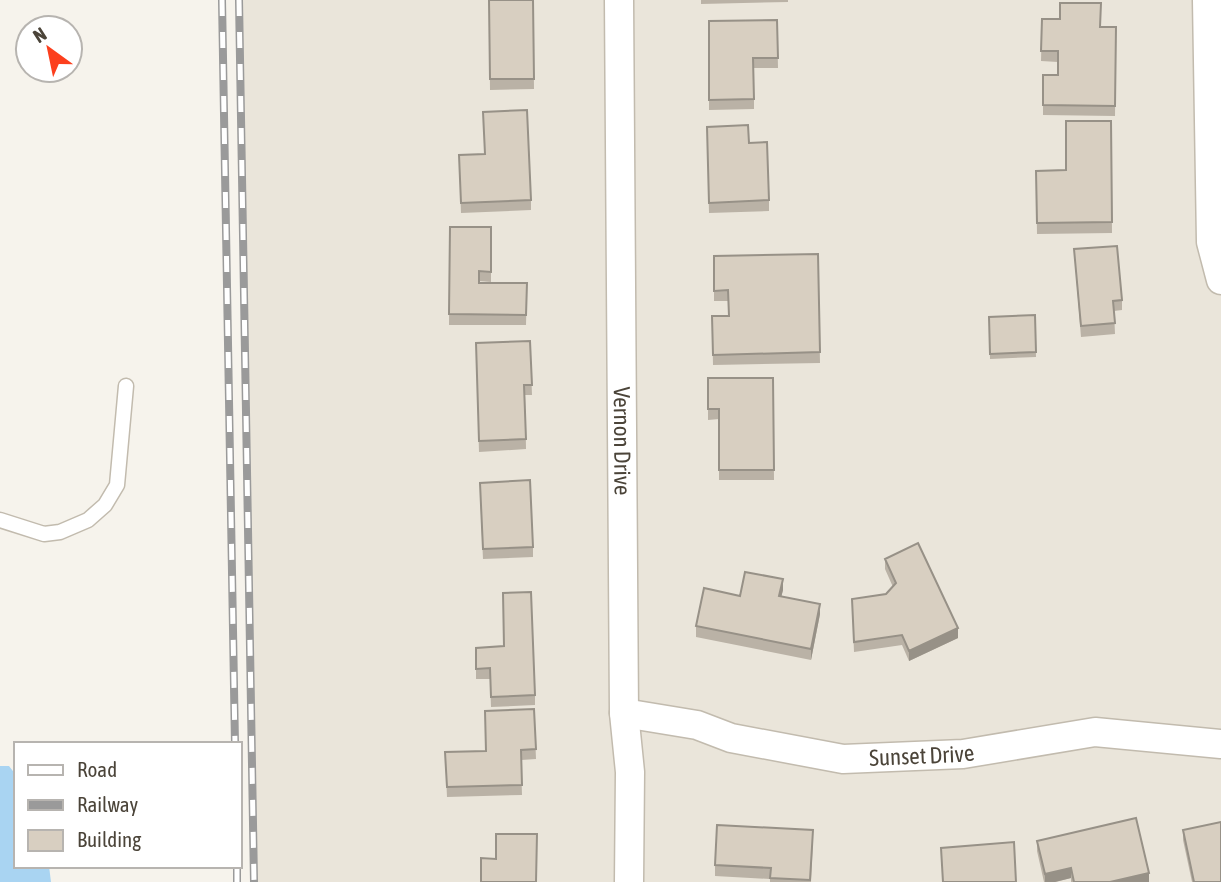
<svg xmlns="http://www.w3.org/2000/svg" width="1221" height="882" viewBox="0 0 1221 882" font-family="'Asap Condensed',sans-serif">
	<rect width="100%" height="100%" fill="#f6f3ec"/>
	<path fill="#eae5da" d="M239,0H1221V882H254Z"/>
	<path fill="#a9d4f2" d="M0,766H9L16,775V866H49L51,882H0Z"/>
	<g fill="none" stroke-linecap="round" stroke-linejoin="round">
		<defs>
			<path id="service" d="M0,520L44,534L60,532L88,520L105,505L117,485L126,386"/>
			<g id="minor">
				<path id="s1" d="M619,0L624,713L630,772L629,882"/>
				<path d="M1207,0L1211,242L1221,280"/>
				<path id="s2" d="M624,713L697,725L731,738L843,759L963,754L1095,732L1221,744"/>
			</g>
		</defs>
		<use href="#service" stroke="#c2bbae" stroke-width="17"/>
		<use href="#minor" stroke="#c2bbae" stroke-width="31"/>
		<use href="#service" stroke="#fff" stroke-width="14"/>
		<use href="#minor" stroke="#fff" stroke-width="28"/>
		<defs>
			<path id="rail" d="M222,0L235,744
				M239,0L254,882
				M237,866V882"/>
		</defs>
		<use href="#rail" stroke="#9a9a9a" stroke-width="8"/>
		<use href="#rail" stroke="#fff" stroke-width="5" stroke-dasharray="16" stroke-linecap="butt"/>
	</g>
	<path fill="#bab2a6" d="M489,0H533L534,89L490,90Z
		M701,0H788V2L701,4Z
		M1042,19L1100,27H1116L1115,116L1043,115V75H1058V62L1041,61Z
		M777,20L778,68H754V109L709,110V21Z
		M1111,121L1112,233L1037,234L1036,171L1066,170Z
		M707,127L749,143L769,200V211L709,213Z
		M459,155L531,200V210L461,213Z
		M450,227H491V282L479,281V283H527L526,325H449Z
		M1074,249L1122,300V310L1114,311L1115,334L1081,337Z
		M818,254L820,363L713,365L712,316H728V301H714V256Z
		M1035,315L1036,357L990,359L989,317Z
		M530,341L532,395H525L526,449L479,452L476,343Z
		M708,378H773L774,480H719V419L708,420Z
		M480,493L533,547V557L483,559Z
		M885,559L958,638L909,661L902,645L854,652L852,599L886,594L893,587L885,569Z
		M783,590L781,597L820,614L811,660L696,637V626L740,596Z
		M476,648L535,695V705L491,707L490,679H476Z
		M534,709L536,759L521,760L522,795L447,797L445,752L486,751Z
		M1183,830L1221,882H1192L1183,840Z
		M813,840L811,882H770V879L715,876V865Z
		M1037,841L1149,882H1071V878L1055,882H1044L1037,851Z"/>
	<path fill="#979187" d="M783,579V590L779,606V596Z
		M820,604V614L811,660V649Z
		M958,628V638L909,661V651Z
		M1071,868V878L1055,882H1045V874Z
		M1149,873V882H1110Z"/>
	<path fill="#d8cfc1" stroke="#979187" stroke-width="2" d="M489,0H533L534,79H490Z
		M1060,3H1101L1100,27H1116L1115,106L1043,105V75H1058V51H1041L1042,19H1060Z
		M777,20L778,58H753L754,99L709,100V21Z
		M527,110L531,200L461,203L459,155L485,154L483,112Z
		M1066,121H1111L1112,222L1037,223L1036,171L1066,170Z
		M748,125L749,143L767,142L769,200L709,203L707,127Z
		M450,227H491V272L479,271V283H527L526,315L449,314Z
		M1117,246L1122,300L1113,301L1115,323L1081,326L1074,249Z
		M818,254L820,352L713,355L712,316H729L728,290L714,291V256Z
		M1035,315L1036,352L990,354L989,317Z
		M530,341L532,385H524L526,439L479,441L476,343Z
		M708,378H773L774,470H719V409H708Z
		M530,480L533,547L483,549L480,483Z
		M918,543L958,628L909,651L902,635L854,642L852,599L886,594L896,583L885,559Z
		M745,572L783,579L779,596L820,604L811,649L696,626L704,588L740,596Z
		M531,592L535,695L491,697L490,668L476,669V648L504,646L503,593Z
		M534,709L536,749L521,750L522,785L447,787L445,752L486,751L485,711Z
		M1136,818L1149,873L1110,882H1074L1071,868L1045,874L1037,841Z
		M1221,822V882H1194L1183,830Z
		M717,825L813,830L810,880L770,878L771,868L715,865Z
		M496,834H537L536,882H481V858L496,859Z
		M1014,842L1016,882H943L941,848Z"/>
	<g text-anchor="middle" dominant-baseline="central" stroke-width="5" stroke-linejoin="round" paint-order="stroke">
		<g font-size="23" fill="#4b4439" stroke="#fff">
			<text stroke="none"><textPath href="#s1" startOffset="441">Vernon Drive</textPath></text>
			<text stroke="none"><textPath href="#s2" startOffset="303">Sunset Drive</textPath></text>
		</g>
	</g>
	<rect x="14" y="742" width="228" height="126" fill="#ffffff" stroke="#b7b4b0" stroke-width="2"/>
	<rect x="28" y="765" width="35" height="10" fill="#ffffff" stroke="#b7b4b0" stroke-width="2"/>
	<text x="77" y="777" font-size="21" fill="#4b4439">Road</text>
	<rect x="28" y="800" width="35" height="10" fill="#9a9a9a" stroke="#b7b4b0" stroke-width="2"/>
	<text x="77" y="812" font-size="21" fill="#4b4439">Railway</text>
	<rect x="28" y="830" width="35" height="21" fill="#d8cfc1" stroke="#b7b4b0" stroke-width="2"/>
	<text x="77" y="847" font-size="21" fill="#4b4439">Building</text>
	<g transform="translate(49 49) rotate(327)"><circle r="33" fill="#ffffff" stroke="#b7b4b0" stroke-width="2"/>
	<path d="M0-5L12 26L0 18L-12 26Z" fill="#fc3f1d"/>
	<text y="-10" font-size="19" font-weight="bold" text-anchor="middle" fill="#4b4439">N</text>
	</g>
</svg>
